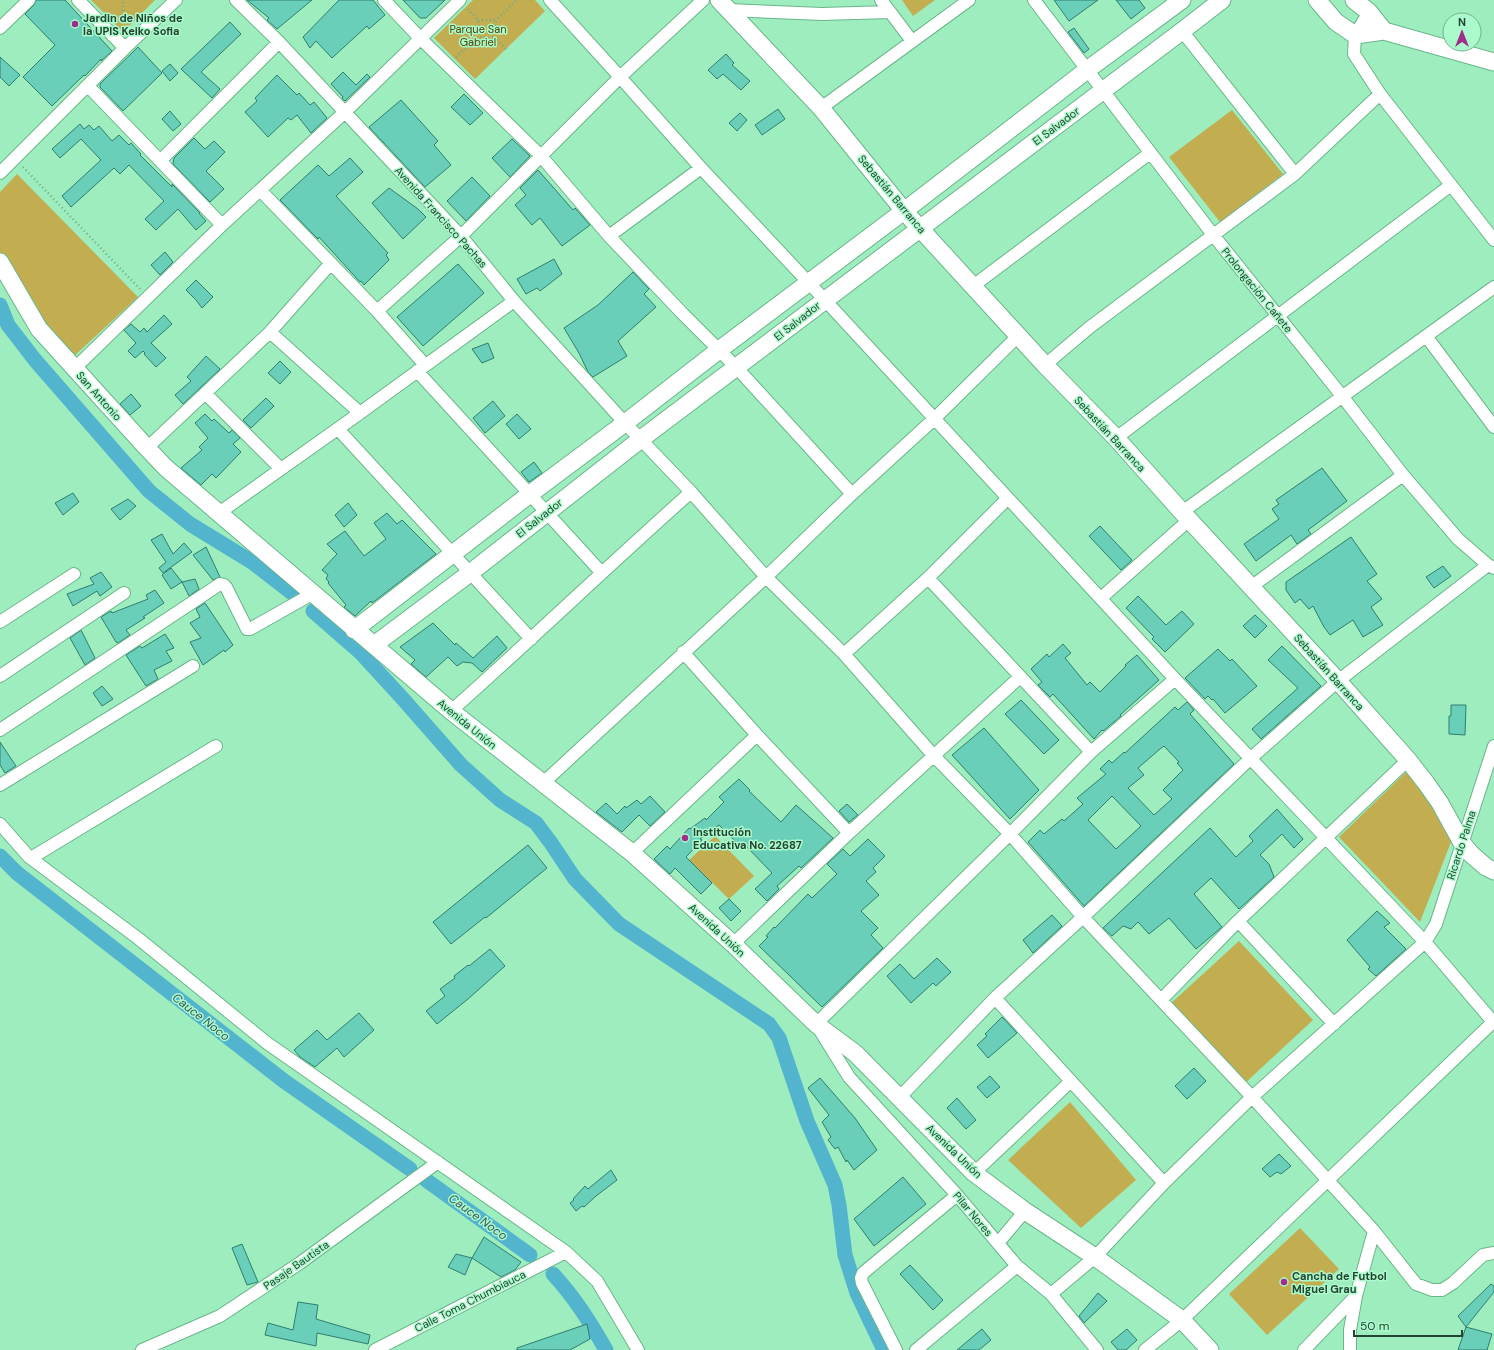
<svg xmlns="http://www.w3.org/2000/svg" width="1494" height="1350" viewBox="0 0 1494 1350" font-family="'DM Sans',sans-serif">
	<rect width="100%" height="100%" fill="#9eedbe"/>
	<path fill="#c2ae51" d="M91,0H155L123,32Z
		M473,0H535L545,11L475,79L434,38Z
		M902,0H935L913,16Z
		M1232,110L1283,174L1220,222L1169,157Z
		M17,174L138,297L73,357L42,328L0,255V192Z
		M1406,772L1440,816L1451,842L1420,922L1339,837Z
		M715,836L754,876L729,899L689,860Z
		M1239,941L1313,1020L1243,1085L1168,1006Z
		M1070,1102L1136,1180L1081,1228L1008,1160Z
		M1300,1228L1339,1269L1267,1335L1229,1294Z"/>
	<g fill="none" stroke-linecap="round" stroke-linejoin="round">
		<path stroke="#53b4ce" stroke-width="15" d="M0,305L8,325L35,360L149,491L190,524L252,562L296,596
			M313,611L360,652L403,699L461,765L500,800L536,823L551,843L575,879L619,924L769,1024L779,1038L807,1121L835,1185L839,1205L845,1255L857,1293L884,1350
			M0,856L17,873L284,1081L410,1169
			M426,1180L530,1255
			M553,1274C575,1298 590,1322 606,1350"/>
	</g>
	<path fill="#69cfb9" stroke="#2f7e6e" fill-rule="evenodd" d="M36,0H65L112,51L101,61V59L85,76L84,75L52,106L23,77L55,45L25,14L34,5Z
		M247,0H312L277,29L267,20L269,18Z
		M339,0H373L385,15L369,29L367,26L332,58L316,41L310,48L303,37Z
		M403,0H445L426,18H420Z
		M1054,0H1098L1069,21Z
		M1116,0H1139L1145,8L1131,19Z
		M230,22L241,34L201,72L220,89L212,98L181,69Z
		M1074,28L1089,49L1084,53L1068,32Z
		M138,47L162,73L123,111L100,87V84Z
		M726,54L734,63L732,65L750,81L741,90L723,74L717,79L708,70Z
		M0,57L20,75L9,86L0,77Z
		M170,64L178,73L170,81L162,71Z
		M343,72L356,85L367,74L370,77L345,101L342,98L343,97L331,84Z
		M277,75L297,95L299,93L310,105L314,102L327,118L311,133L297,115L291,120L288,118L268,137L245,112L257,101L255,98Z
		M464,94L483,113L470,125L451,107Z
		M401,100L438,141L434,145L451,165L425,187L369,127Z
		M778,109L785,119L762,135L755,125Z
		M170,111L181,124L173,131L162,119Z
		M740,113L747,120L737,131L729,123Z
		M80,124L84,129L89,125L94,130L99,126L112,141L119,135L129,145L131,143L141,154L140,155L172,187V184L200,213H199L206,221L196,230L178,209L156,230L145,219L164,201L129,165L120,174L114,168L71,207L62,196L101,160L81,139L60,158L52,149Z
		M194,138L205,149L214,141L225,152L206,171L224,189L210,202L173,164L174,158Z
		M512,139L530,156L510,177L492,158Z
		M350,158L363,172L336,196L388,253L386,255L389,260L364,285L361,281L360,282L319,237L318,239L280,200L318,165L329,176Z
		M538,170L573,210L575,208L590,225L562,246L540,218L532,225L515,205L526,195L520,188Z
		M472,177L490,196L466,221L447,201Z
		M389,188L418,209L426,217L403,239L372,203Z
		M165,252L173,262L160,275L151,265Z
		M554,259L562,274L540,291L537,288L526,294L517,279Z
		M458,264L484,293L423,346L397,317Z
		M633,272L649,289L644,294L656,307L618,341L627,356L593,377L588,372L579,353L564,328L598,305Z
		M196,280L213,297L202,308L196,300L186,290Z
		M164,315L172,324L151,343L166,358L156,367L144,354L145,353L143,351L135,358L128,351L136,343L124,330L131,324L140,332L144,328L147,332Z
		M488,343L494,358L482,363L472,349Z
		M206,356L220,369L183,404L175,395L191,381L187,377Z
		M280,361L291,372L280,384L268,373Z
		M131,394L141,406L130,415L120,404Z
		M266,398L274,406L251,428L243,420Z
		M493,401L505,416L485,433L473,418Z
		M205,414L212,421L214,419L229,433L232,430L240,438L233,444L241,452L216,478L212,474L201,485L181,468L202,450L199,447L208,438L195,423Z
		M517,414L531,429L519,439L506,424Z
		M534,462L542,473L529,482L521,472Z
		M1322,468L1347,501L1308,530L1311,534L1297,544L1291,535L1256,561L1244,544L1279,519L1272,509L1279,504L1276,500Z
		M73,493L79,502L63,515L55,503Z
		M128,499L136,506L120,520L111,509Z
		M348,503L357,515L344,527L335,515Z
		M387,513L397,524L402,520L436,554L372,603L371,601L355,616L344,607L346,605L328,583L329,582L326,579L328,575L322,570L337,554L327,544L345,531L364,556L386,539L374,523Z
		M1100,526L1132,560L1121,570L1089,536Z
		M162,534L173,554L184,543L192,552L163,573L159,568L166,562L151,540Z
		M1351,537L1377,574L1367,581L1382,599L1371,607L1383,625L1363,637L1353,620L1330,635L1324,627L1313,606L1309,609L1300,599L1295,603L1286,590V582Z
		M206,547L220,577L213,580L193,555Z
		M1443,566L1451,576L1434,588L1426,577Z
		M171,568L182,582L171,589L162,575Z
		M101,572L112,587L100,596L97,591L73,606L67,594L94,584L90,578Z
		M195,579L199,589L189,596L182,582Z
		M155,590L164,603L143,617L145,618L126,630L130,635L118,643L116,642L101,617L111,611L112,613L148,599L146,595Z
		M1138,596L1166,625L1182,611L1194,624L1165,652L1152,639L1154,637L1126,608Z
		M205,603L233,645L225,652L224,650L203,665L190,642L201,638L190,623L200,617L196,609Z
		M1255,615L1267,626L1255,638L1243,626Z
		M433,623L455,645L456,643L473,658L497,636L507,648L482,672L472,663L463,662L457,666L448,657L426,677L411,664L415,660L400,647Z
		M81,630L95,658L85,665L70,638Z
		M165,634L174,648L166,651L172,661L154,670L158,679L146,686L126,655L140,646L142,648Z
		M1063,644L1071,653L1065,658L1087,685L1090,682L1100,692L1126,666L1125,665L1137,655L1159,680L1120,715L1121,716L1103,731L1102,730L1094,739L1053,694L1050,697L1038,685L1042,682L1031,669L1047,654L1049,657Z
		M1282,646L1321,686L1261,739L1252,729L1298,688L1268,660Z
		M1218,649L1230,661L1232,659L1257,686L1225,713L1213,699L1212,700L1208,696L1205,699L1185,678Z
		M102,686L113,699L102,706L93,693Z
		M1021,700L1059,740L1044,754L1005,714Z
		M1187,702L1194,710L1190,714L1234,764L1084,906L1028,842L1040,830L1044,834L1062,819L1064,821L1083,804L1077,798L1106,774L1100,769L1109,760L1112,763L1124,752L1125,753L1175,707L1178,710ZM1164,746L1179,762L1177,763L1183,770L1163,790L1172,799L1154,815L1128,788L1144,775L1138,768L1160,749ZM1112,796L1141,826L1116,849L1088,820Z
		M1451,705H1466L1465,735L1449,734V716H1451Z
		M984,728L1039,790L1010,819L952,755Z
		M0,742L16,766L5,773L0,765Z
		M739,779L750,790L749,791L781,822L796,805L833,838L801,868L799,866L777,886L779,889L767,901L755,889L772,873L745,845L742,848L719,825L700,839L702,840L686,857L712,883L701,894L675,868L670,874L654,859L667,846L670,849L689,828L690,829L705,818L706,820L724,802L719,797Z
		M650,796L665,812L650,826L639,815L622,832L596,812L606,803L617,814L625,806L626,808L637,800L641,804Z
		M847,804L858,815L849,822L839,811Z
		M1277,809L1303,839L1294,848L1282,834L1260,855L1269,864L1274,877L1239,909L1211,878L1194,894L1222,927L1196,949L1169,918L1149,934L1138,922L1131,929L1123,926L1112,936L1103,928L1210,828L1236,857L1253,841L1249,836Z
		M868,839L885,856L873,868L876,872L866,881L879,895L861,911L878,928L871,935L883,948L822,1007L759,946L768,937L766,936L774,927L775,928L808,894L812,898L837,874L827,864L843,849L850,856Z
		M528,845L547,868L486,918L485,917L451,944L433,922Z
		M729,899L741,911L731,921L719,908Z
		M1377,911L1390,923L1384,927L1406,949L1376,976L1368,969L1370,967L1347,940Z
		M1052,915L1062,926L1033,953L1023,940Z
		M490,949L505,966L468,999L437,1024L426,1011L445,996L440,989L455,978L454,976L468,965L469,966Z
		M937,958L951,972L936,986L933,983L911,1003L887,976L900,964L914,979Z
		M359,1013L374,1030L344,1057L337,1048L315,1067L300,1057L294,1050L317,1030L327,1040Z
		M1002,1017L1017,1033L988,1058L977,1045L987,1036L985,1034Z
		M1194,1068L1206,1081L1187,1099L1175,1086Z
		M990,1076L1000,1087L987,1098L977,1087Z
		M820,1078L855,1118L877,1150L854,1170L847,1160L846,1162L838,1147L835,1149L828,1140L831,1137L822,1122L829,1115L808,1088Z
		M957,1098L976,1120L966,1129L947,1108Z
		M1279,1154L1291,1166L1281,1174L1277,1172L1270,1177L1262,1169Z
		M611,1170L617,1180L596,1196L584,1207L582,1206L576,1211L570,1203L574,1200L573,1199L585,1186L588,1189Z
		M903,1177L926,1204L874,1246L854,1219Z
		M484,1237L521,1262L515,1270L501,1277L472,1258Z
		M242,1244L258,1282L247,1285L232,1248Z
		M456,1254L472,1258L465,1275L448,1267Z
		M910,1265L943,1300L933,1310L900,1274Z
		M1491,1284L1494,1286V1292L1466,1327L1492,1334L1487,1350H1458L1466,1327L1458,1316Z
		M1098,1293L1107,1301L1084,1323L1079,1316Z
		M298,1302L318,1305L316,1319L370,1335L368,1344L317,1333L316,1346L265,1335L268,1323L293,1330Z
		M587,1324L590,1339L570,1350H517V1348Z
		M982,1329L991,1340L979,1350H957Z
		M1127,1329L1137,1340L1126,1350H1118L1111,1342Z"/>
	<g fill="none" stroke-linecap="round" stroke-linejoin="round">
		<defs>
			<path id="street" d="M78,0L125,48
				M236,0L279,42L461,236L514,301L625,423L691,492L766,577L844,654L934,756L1010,834L1083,917L1252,1097L1374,1231L1416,1284L1432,1290H1442L1453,1283L1483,1255L1494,1253
				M384,0L421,39L541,156L609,236L681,312L736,367L852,494
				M550,0L620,77L701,168L824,299L1175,679L1425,942L1494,1023
				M881,0L912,41
				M1034,0L1214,236L1342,396L1403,475L1458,539L1488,565L1494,568
				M728,10L822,14L890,12
				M1369,12L1355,35L1354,54L1380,94L1494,240
				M0,28L29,0
				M1182,31L1295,174
				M88,86L222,225
				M821,108L969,0
				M160,161L279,42
				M0,173L125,48L176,0
				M261,191L377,311L425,365
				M609,236L701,168
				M973,286L1150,153
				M377,311L461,236L620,77L703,0
				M270,332L360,413
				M1426,336L1494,427
				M1045,365L1090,327L1295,174L1380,94
				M75,368L222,225L345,112L460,0
				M417,371L601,572
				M206,394L281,469
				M338,429L531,639
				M1116,438L1451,185
				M147,448L270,332L331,263
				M1182,512L1494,287
				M219,513L360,413L514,301
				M928,578L1091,752
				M1251,587L1403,475
				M1101,598L1189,520
				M0,622L74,574
				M683,652L757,735L849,833
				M844,654L928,578L1008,498
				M0,676L124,593
				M451,711C532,639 610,564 691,492
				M0,730L220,584L224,585L226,587L247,629H250L312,594
				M542,784L766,577L852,494L934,419L1018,336
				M0,785L193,666
				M0,824L29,857L139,939L267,1043L566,1252L597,1281L638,1350
				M632,853L757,735
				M31,858L216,746
				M1238,921L1334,1024
				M733,944L849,833L1020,677
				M995,998L1164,1183
				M1162,999L1238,921L1408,760
				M900,1097L995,998L1083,917L1251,758L1338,681L1488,565
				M974,1173L1071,1081
				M998,1243L1025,1211
				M1051,1294L1095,1257L1164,1183L1252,1097L1425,942L1436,924L1494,746
				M142,1350L220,1316L300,1263L438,1162
				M375,1350L566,1252
				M896,1350L862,1283L861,1278L863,1273L957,1195
				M916,1350L1017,1266
				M1097,1350L1051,1294L1017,1266L957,1195L849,1077L816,1024L1010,834L1091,752L1175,679
				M1145,1350L1182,1320L1493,1022
				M1304,1350L1356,1296L1374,1231
				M1350,1350V1330L1356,1296"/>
			<path id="secondary" d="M719,0L821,108L904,211L1045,365L1116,438L1182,512L1338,681L1408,760L1426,783L1440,803L1462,843L1471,854L1486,867L1494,871
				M1317,0L1336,22L1355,35L1384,31L1494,62
				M1354,0L1369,12L1384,31
				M0,262L39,329L147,448L166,468L451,711L632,853L733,944L816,1024L855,1053L974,1173L1025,1211L1095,1257L1182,1320L1210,1350
				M354,630L530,494L625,423L719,350L904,211L1087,70L1182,0
				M374,645L470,573L641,439L1182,31L1222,0"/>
		</defs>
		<use href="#street" stroke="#69b68a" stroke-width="14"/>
		<use href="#secondary" stroke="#69b68a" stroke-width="19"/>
		<path stroke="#6eaa87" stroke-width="2.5" stroke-dasharray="1 3" stroke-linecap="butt" d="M468,9L478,20V37
			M478,20H496
			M123,27V0
			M506,49L495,38L496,20L517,0
			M456,57L478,37L495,38
			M23,167L140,289"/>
		<use href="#street" stroke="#fff" stroke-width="12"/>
		<use href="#secondary" stroke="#fff" stroke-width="17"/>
	</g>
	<g fill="#a02d88" stroke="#abfacb" stroke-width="1.5">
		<circle cx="75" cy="24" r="4"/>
		<circle cx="685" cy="838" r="4"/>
		<circle cx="1284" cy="1282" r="4"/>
	</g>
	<g text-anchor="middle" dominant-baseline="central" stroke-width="3" stroke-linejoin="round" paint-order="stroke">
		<g font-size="11" font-weight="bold" fill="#244432" stroke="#abfacb" text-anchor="start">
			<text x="83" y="18">Jardin de Niños de<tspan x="83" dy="13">la UPIS Keiko Sofia</tspan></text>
			<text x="693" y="832">Institución<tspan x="693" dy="13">Educativa No. 22687</tspan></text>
			<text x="1292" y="1276">Cancha de Futbol<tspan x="1292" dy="13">Miguel Grau</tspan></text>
		</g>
		<g font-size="11" fill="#514506" stroke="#abfacb">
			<text x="478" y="29">Parque San<tspan x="478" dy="13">Gabriel</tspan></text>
		</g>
		<g font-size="11" fill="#244432" stroke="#abfacb">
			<text transform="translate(1056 126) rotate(-37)">El Salvador</text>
			<text transform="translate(892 194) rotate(50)">Sebastián Barranca</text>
			<text transform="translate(441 217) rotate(48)">Avenida Francisco Pachas</text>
			<text transform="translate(1257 290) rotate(51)">Prolongación Cañete</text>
			<text transform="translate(797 321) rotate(-38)">El Salvador</text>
			<text transform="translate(99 396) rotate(48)">San Antonio</text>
			<text transform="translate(1110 434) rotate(47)">Sebastián Barranca</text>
			<text transform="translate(539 518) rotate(-38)">El Salvador</text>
			<text transform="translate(1329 672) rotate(48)">Sebastián Barranca</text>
			<text transform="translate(467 724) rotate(39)">Avenida Unión</text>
			<text transform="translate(1461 845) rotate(-72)">Ricardo Palma</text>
			<text transform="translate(717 930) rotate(43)">Avenida Unión</text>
			<text transform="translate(954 1151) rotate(44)">Avenida Unión</text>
			<text transform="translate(973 1214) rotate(50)">Pilar Nores</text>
			<text transform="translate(296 1265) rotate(-35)">Pasaje Bautista</text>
			<text transform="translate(470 1301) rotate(-27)">Calle Toma Chumbiauca</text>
		</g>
		<g font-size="12" font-style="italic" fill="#35535c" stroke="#abfacb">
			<text transform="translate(201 1017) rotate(38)">Cauce Noco</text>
			<text transform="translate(478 1217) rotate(36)">Cauce Noco</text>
		</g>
	</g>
	<g transform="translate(1462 32)"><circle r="19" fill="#abfacb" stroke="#75b18e"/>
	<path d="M0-3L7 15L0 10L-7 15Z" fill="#a02d88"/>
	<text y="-6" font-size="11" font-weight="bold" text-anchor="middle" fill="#244432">N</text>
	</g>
	<path d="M1354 1330v6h108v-6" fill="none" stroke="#244432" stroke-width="2"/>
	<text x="1360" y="1330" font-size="12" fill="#244432" stroke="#abfacb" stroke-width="3" paint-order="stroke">50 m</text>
</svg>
